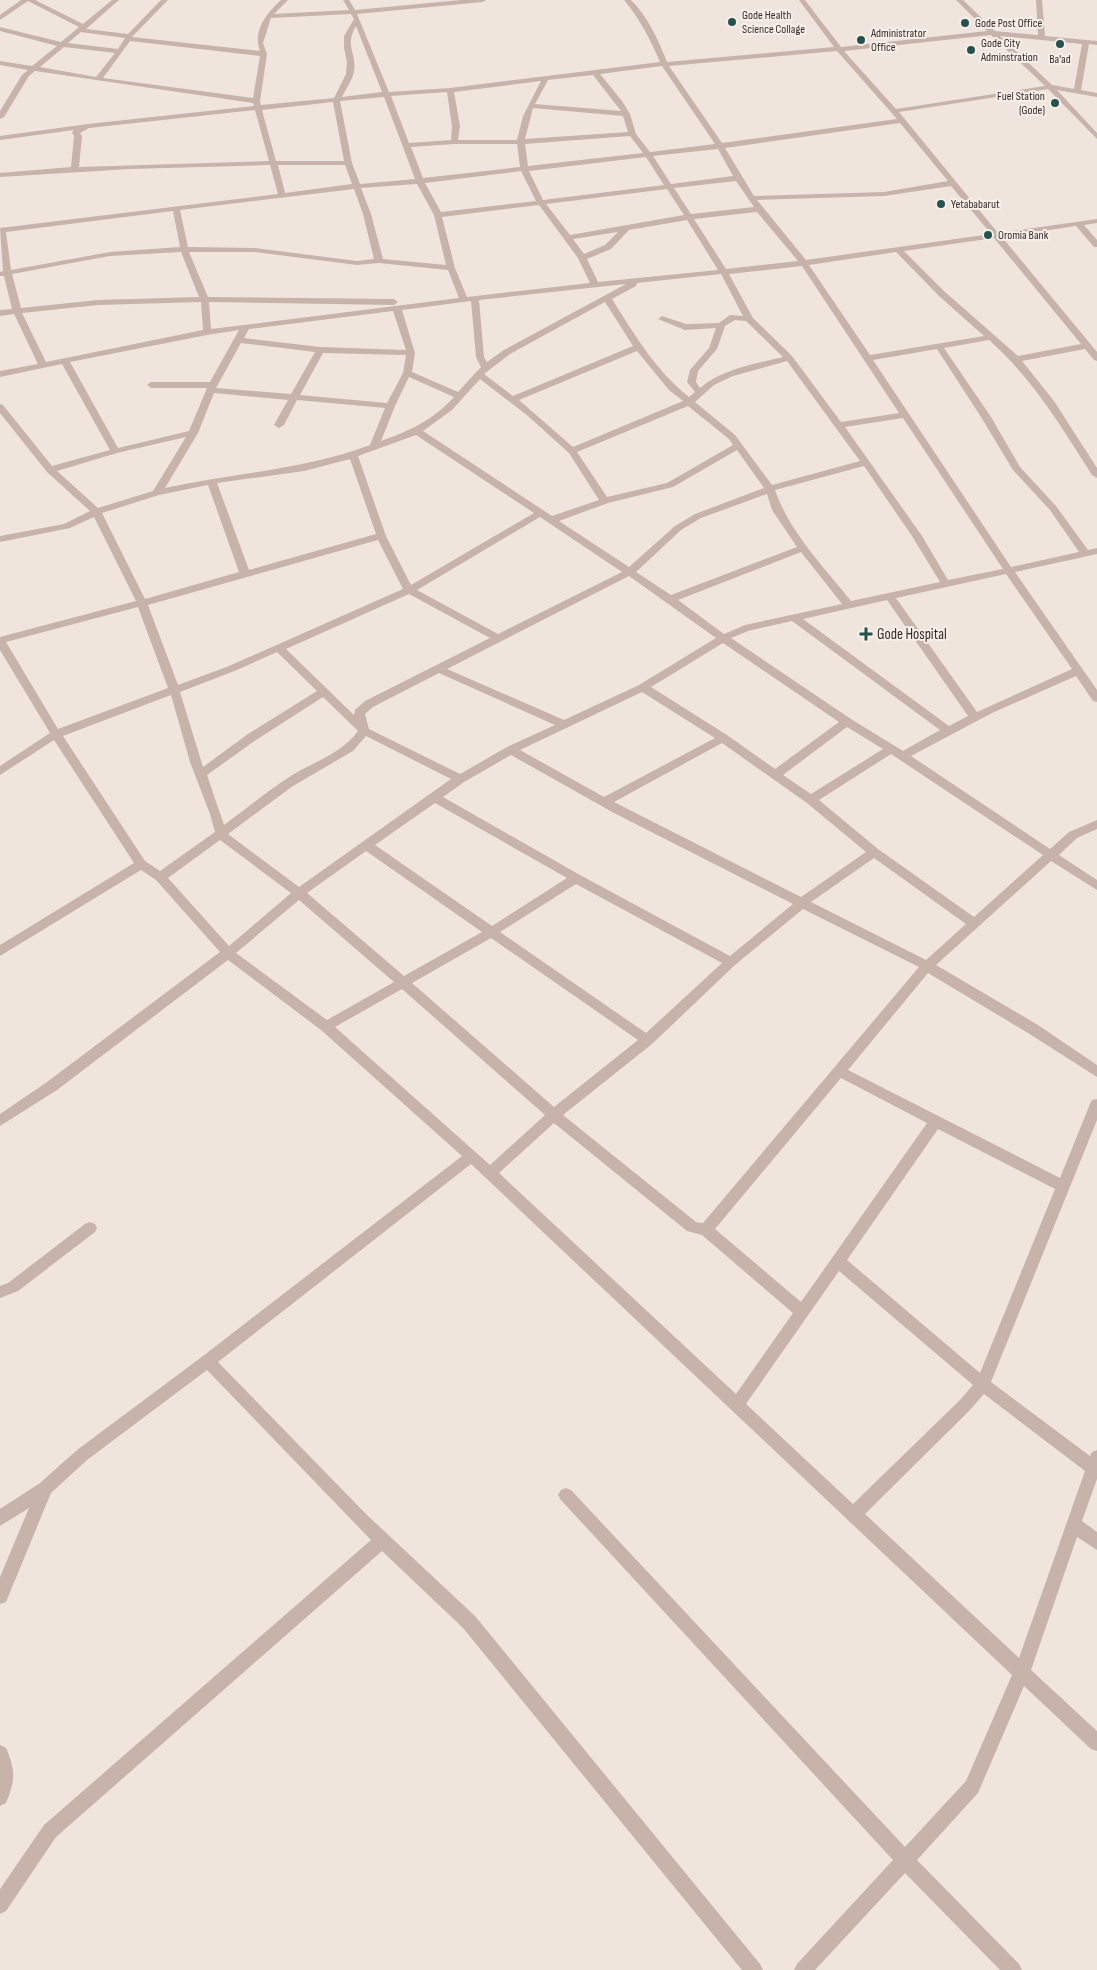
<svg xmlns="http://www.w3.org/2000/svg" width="1097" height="1970" viewBox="0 0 1097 1970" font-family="'Sofia Sans Condensed',sans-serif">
	<rect width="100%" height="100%" fill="#f0e5dd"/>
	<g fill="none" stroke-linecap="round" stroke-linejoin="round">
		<path fill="#c7b3aa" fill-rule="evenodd" d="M21,0H35L83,24L112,0H119L86,29L128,34L161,0H168L132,37L260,51C252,31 267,13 281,0H288L274,14L349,10L343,0H349L355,10L461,0H486L483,2L357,14L389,92L450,88L660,62C650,39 640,19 624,0H631C648,17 658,39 667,62L834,47L799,0H805L841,47L987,31L956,0H963L995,31L1038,35L1036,0H1042L1045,36L1097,41V45L1089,44L1081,90L1097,93V97L1057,90L1097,133V139L1048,89L899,112L998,233L1097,219V223L1084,225L1097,240V247H1094L1076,226L1002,237L1097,352V361L1094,360L1085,349L1022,361L1054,401L1097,468V478L1092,475C1060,425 1034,380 989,340L944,348L991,417L1020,467L1056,506L1088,550L1097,548V554L1015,572L1097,690V702L1093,701L1076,676L992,713L911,756L1050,849L1069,832L1097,820V829L1077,838L1059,855L1097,880V890L1051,861L936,965L1038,1025L1097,1065V1077L1028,1033L928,973L848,1070L1060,1178L1090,1104L1092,1100L1097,1099V1120L991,1382L1090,1456L1092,1452L1097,1450V1479L1082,1521L1097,1532V1550L1077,1537L1031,1670L1097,1731V1751L1091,1749L1024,1686L978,1793L917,1860L1019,1964L1022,1970H1000L905,1873L815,1970H794L797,1964L893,1860L561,1500L558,1495L561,1490L566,1488L571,1490L905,1847L966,1781L1012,1675L471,1164L218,1362L366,1514L475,1616L760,1964L763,1970H742L463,1628L382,1551L56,1837L6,1911L0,1914V1889L44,1825L371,1540L207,1370L87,1460L51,1493L6,1602L0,1604V1577L29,1508L0,1526V1509L40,1483L77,1450L203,1356L462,1156L321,1030L228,960L57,1090L0,1126V1114L47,1082L220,952L156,880L141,870L0,956V945L134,863L54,740L0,775V766L50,733L0,650V637L136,601L94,517L70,528L0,542V536L64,524L90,511L47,472L0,413V404L3,405L52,466L110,450L62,364L0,377V371L38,364L14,314L0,316V310L12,309L4,276H0V272L3,271L0,228L278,194L270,165L130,169L0,177V173L71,167L74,136L72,132L74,130L0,140V136L88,124L254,106L253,103L35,71L29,76L4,117L0,119V111L22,75L28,70L0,65V61L32,66L57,46L0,31V27L61,42L79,27L28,1L0,20V15ZM351,14L354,19L344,36V48L347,62L346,74L334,98L261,105L260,101L267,54L263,43L271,18ZM356,26L382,92L342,97C346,89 352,80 354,72C357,52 344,47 356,26ZM81,32L125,38L118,49L68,43ZM991,35L1045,86L896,109L844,51ZM1000,36L1082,44L1074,89L1052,85ZM130,41L260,56L253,98L103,78ZM64,47L115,53L96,77L40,67ZM837,51L897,119L722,143L669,66ZM662,66L715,144L650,152L636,134L630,114L622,101L600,74ZM593,75L621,111L535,104L548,80ZM541,81L523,116L517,140H458L460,126L454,92ZM447,92L452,126L451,140L409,143L391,96ZM384,97L415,179L360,184L352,163L340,101ZM333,102L344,161H276L262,110ZM533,108L623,116L628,132L525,139ZM255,110L269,161L79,167L82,136L80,133L89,128ZM900,123L948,181L884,192L754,196L725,148ZM630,136L643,153L528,166L525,144ZM454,144H517L520,167L423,178L411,147ZM718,149L733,176L671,184L653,156ZM646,157L664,185L543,200L529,171ZM278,165H345L352,184L285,193ZM521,171L536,201L441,212L425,183ZM736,181L754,207L691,214L674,188ZM417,184L434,215L446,265L383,259L371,214L361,188ZM951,186L991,234L806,260L757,200L884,196ZM354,189L363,214L374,259L357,261L255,248L188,247L180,210ZM667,189L684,215L570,235L546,204ZM539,205L578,258L590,283L467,297L455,268L442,217ZM173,211L180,247L110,252L11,270L6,232ZM757,212L798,261L726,269L694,219ZM687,220L718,270L598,282L587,259L611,249L629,230ZM618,232L605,245L584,254L573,239ZM994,238L1081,344L1018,356L945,292L904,251ZM181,252L199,297L98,300L21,308L12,274L110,256ZM189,252H255L357,265L379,263L448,270L459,298L211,329L209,302L394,305L398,302L394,299L208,297ZM896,252L939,296L984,336L870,355L809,265ZM802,266L899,413L841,422L792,356L753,318L729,274ZM721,274L743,316L730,315L719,323L686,324L662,316L658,319L685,330L716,328L709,348L690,370L687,382L695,392L689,397C656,371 634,334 612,299L636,286L637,283ZM626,284L504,350L487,362L484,357L479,300ZM471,301L476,357L481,367L458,392L412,372L415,353L402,310ZM201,302L203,330L46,362L22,313L98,305ZM605,302L633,346L513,396L484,374L510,354ZM393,311L406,350L320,347L244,338L249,329ZM735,320L746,321L783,357C755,364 722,369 700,388L696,382L698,371L717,349L725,326ZM239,330L210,382H151L147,385L151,388H207L189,431L118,448L70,362L207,335ZM241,343L315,352L291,394L216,388ZM937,349L981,417L1013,470L1050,510L1079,552L1011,567L873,360ZM637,351L669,390L683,401L573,447L519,400ZM323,353L406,355L403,373L387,403L300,395ZM787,361L860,461L772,485L735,435L695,402L714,385L733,376ZM409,377L454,397C433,420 409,431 381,441L395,406ZM480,379L528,416L569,453L599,500L552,516L423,431L452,410ZM214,393L288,400L274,425L279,428L284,425L297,400L385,408L370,445C304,470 233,473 165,488L198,433ZM688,406L729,439L733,445L667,483L607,497L577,452ZM903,418L1003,569L948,580L922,536L845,427ZM416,435L534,513L411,585L386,536L358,456ZM186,437L153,491L98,508L57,471L117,453ZM737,450L764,488L695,514L675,526L629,567L559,521L608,503L673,487ZM350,459L376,534L249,570L217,483L304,471ZM864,466L912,536L940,582L851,601C824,567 790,533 775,490ZM208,485L239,572L145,599L102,513L159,495ZM767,494L772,510L797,547L671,595L636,572L681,530L701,518ZM540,517L622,572L498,634L417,590ZM378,540L403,589L229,666L178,685L148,605ZM801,552L842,604L745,625L724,634L678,600ZM1006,574L1072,669L977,712L896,598ZM629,576L716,638L639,685L564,720L447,669ZM409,594L490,638L365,701L355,710L354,715L286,649ZM887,600L968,716L949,726L803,619ZM138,607L168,688L58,729L6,642ZM792,621L940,730L903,751L851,719L731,638L748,631ZM723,643L839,722L775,769L727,735L651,687ZM277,652L317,691L248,734L203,767L180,692L237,670ZM439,673L555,725L507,747L460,774L369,729L365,714L373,707ZM642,692L715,738L604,797L520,750ZM171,695L190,762L210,814L215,832L160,871L145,861L63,736ZM323,697L358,731C342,753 316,761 294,774C270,789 247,808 224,825L207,775L256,740ZM847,727L883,749L811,794L783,775ZM366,736L451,779L299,887L228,834L293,786L353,751ZM722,743L807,803L866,852L801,897L614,802ZM891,754L1043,855L974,917L878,849L819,800ZM511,755L614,813L793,904L730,956L580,875L443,797L464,782ZM435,803L567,878L492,926L375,845ZM220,840L291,893L229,946L168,878ZM366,851L482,932L404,976L307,893ZM874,858L966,924L926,960L811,902ZM576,884L722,963L646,1033L500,932ZM299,900L394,982L327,1020L236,953ZM803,909L919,967L703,1223L696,1222L563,1115L652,1044L735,965ZM491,938L638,1040L554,1107L412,983ZM402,989L545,1115L490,1165L335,1027ZM841,1078L927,1123L801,1302L715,1229ZM554,1123L687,1231L702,1235L793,1313L736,1394L499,1173ZM938,1129L1055,1189L980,1373L847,1260ZM839,1271L973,1385L959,1401L853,1504L746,1404ZM984,1394L1085,1471L1019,1658L865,1514L969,1411Z
			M90,1222L95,1224L97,1228L95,1232L18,1291L0,1298V1286L8,1283L85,1224Z
			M0,1745L6,1748C16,1771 15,1781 6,1803L0,1806Z"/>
	</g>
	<g fill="#23524f" stroke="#f8efe9" stroke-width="2">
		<circle cx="732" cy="22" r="5"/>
		<circle cx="965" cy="23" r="5"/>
		<circle cx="861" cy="40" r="5"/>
		<circle cx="1060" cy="44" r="5"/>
		<circle cx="971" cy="50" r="5"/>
		<circle cx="1055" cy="103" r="5"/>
		<circle cx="941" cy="204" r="5"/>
		<circle cx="988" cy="235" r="5"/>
		<path d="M863.5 626.5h5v5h5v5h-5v5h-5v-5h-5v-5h5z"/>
	</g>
	<g text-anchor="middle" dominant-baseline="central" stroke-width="4" stroke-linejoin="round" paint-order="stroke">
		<g font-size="12" fill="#352b29" stroke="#f8efe9" text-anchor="start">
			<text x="742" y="15">Gode Health<tspan x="742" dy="14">Science Collage</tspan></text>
			<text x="975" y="23">Gode Post Office</text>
			<text x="871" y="33">Administrator<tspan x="871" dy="14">Office</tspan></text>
			<text x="981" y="43">Gode City<tspan x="981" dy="14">Adminstration</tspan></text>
			<text x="1060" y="59" text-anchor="middle">Ba'ad</text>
			<text x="1045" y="96" text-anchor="end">Fuel Station<tspan x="1045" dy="14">(Gode)</tspan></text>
			<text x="951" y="204">Yetababarut</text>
			<text x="998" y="235">Oromia Bank</text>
		</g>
		<g font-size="15" fill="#352b29" stroke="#f8efe9" text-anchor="start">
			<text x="877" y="634">Gode Hospital</text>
		</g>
	</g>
</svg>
